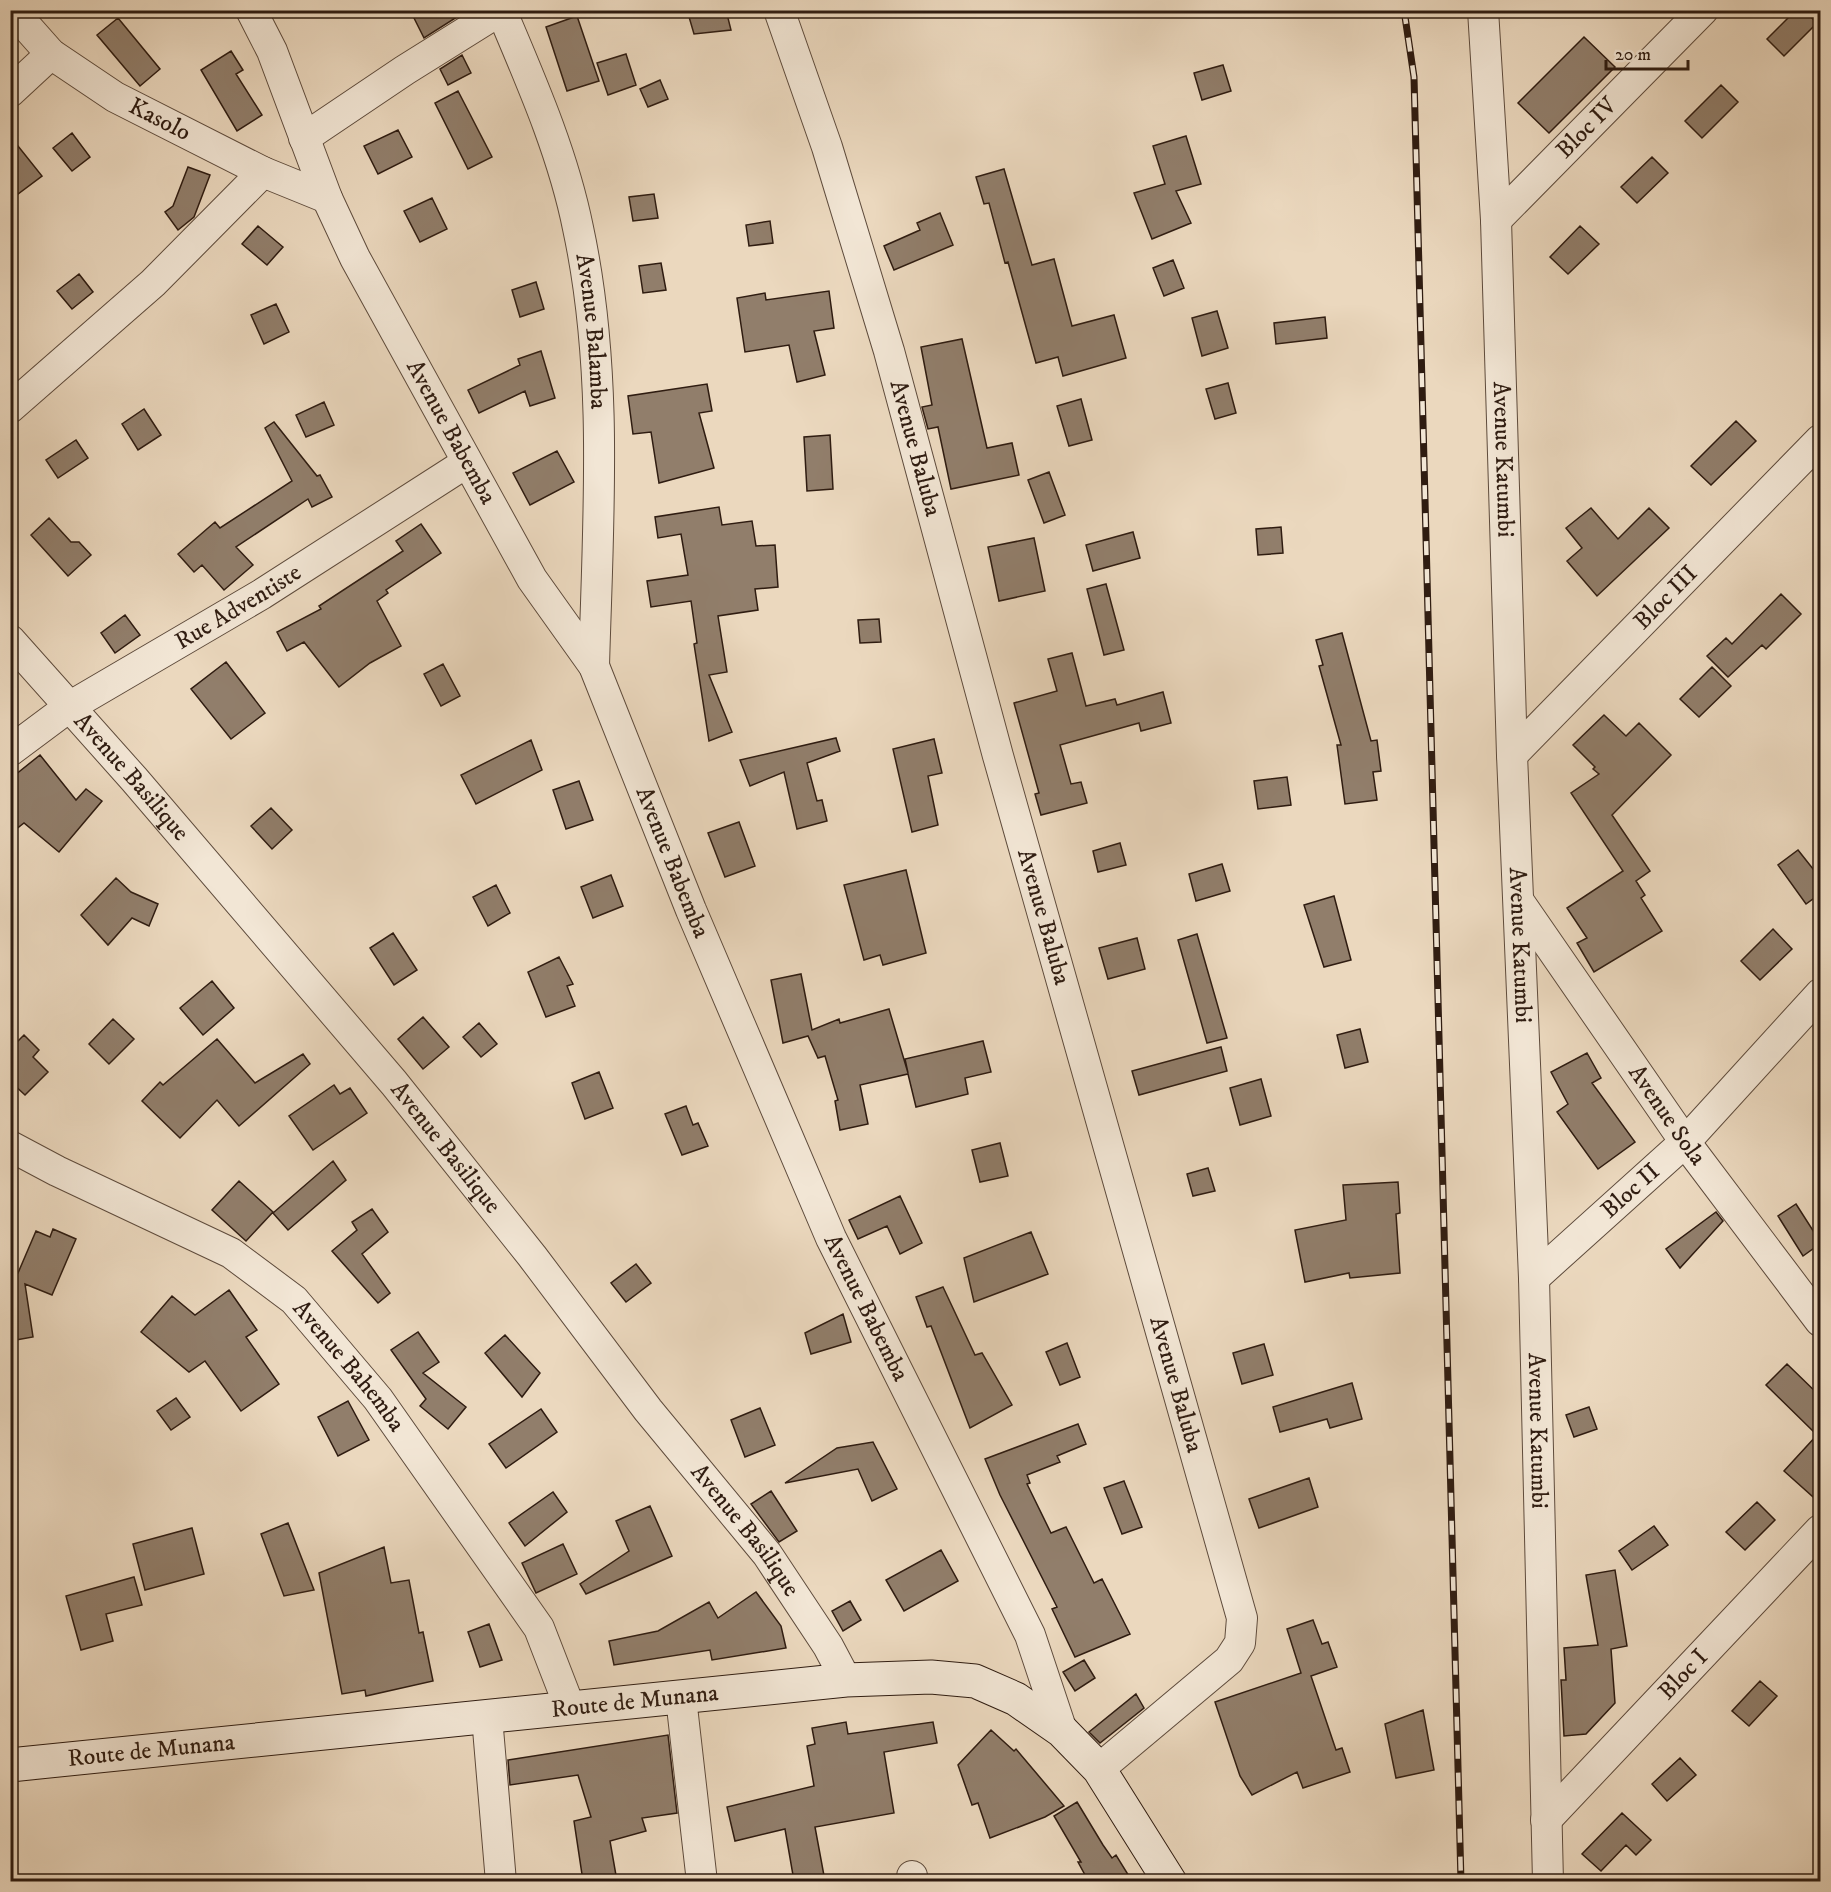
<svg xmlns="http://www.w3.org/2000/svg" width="1831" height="1892" viewBox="0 0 1831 1892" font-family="'IM FELL DW Pica',serif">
	<rect width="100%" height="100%" fill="#ebd8be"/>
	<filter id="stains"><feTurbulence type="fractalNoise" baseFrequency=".00333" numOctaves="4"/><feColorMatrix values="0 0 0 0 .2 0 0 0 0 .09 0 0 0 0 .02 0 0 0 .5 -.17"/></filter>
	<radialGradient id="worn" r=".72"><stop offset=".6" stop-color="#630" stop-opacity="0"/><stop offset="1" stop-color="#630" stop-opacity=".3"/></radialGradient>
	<path fill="#917e6b" stroke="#2f1c11" stroke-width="1.5" d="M410,10H468L424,38Z
		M687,10H726L731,30L694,34Z
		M1796,10H1804L1817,23L1784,56L1767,39Z
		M577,16L599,81L567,91L546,27Z
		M118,18L160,69L140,86L97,35Z
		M1584,37L1615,67L1549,133L1518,103Z
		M231,51L243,70L236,74L262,115L237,131L201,70Z
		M626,54L636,85L608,95L597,63Z
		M462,55L471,73L448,85L440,69Z
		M1223,65L1231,91L1202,100L1194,73Z
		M660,80L668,99L648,107L640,89Z
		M1721,85L1738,102L1702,138L1685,121Z
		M458,91L492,157L468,169L435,103Z
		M398,130L412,157L378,174L364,146Z
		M72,133L90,157L72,171L53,148Z
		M10,136L42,176L10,200Z
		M1186,136L1201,184L1176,191L1191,223L1152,239L1134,193L1165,184L1153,146Z
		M1652,157L1668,173L1637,203L1621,187Z
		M188,167L210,175L194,217L178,230L165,212L173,206Z
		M1004,169L1032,265L1054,259L1072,326L1114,315L1126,358L1063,376L1058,357L1036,363L1008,262L1005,263L989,203L984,204L976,177Z
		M654,194L658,218L633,221L629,197Z
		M432,198L447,229L420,242L404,211Z
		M940,213L953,245L894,270L884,246L920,230L917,223Z
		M770,221L773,243L749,246L746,225Z
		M258,226L283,247L267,265L242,244Z
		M1580,226L1599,244L1568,274L1550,257Z
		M1173,260L1184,288L1164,296L1153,268Z
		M661,263L666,290L643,293L639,266Z
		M79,274L93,292L72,309L57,291Z
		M536,282L544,309L520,317L512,290Z
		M829,291L834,328L814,331L825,375L797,382L789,345L745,352L737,298L765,293L766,300Z
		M276,304L289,332L264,344L251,315Z
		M1217,311L1228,348L1202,356L1192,318Z
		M1325,317L1327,338L1276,344L1274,323Z
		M962,339L987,448L1012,443L1019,475L951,489L938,427L928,429L922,407L932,405L921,347Z
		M541,351L555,398L530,406L525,391L479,413L468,390L520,365L518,359Z
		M1228,383L1236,413L1215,419L1206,389Z
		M707,384L712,411L699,413L714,468L659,483L651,432L633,434L628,396Z
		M1081,399L1092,440L1069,446L1057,406Z
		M324,402L334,425L306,437L296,415Z
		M144,409L161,435L138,450L122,424Z
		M1736,421L1756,441L1711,485L1691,466Z
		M274,422L317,476L320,475L332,497L312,507L308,499L236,547L253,565L224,590L202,565L194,572L178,554L215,522L220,528L292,481L265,428Z
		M830,435L833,489L807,491L804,437Z
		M76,440L88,458L58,478L46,460Z
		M557,451L574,482L530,505L513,473Z
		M1049,472L1065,515L1044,523L1028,480Z
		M719,507L722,525L752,521L756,546L775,545L778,587L755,589L758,610L718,616L727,672L709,675L732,732L709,741L694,644L697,643L691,601L651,607L647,581L688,575L681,534L658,538L655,517Z
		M1591,508L1618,539L1649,508L1669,528L1597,596L1567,561L1582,548L1566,528Z
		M49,518L71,542H79L91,555L68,576L31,535Z
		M421,524L441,553L386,590L388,593L377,601L401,646L370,663L339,687L304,642L287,651L277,632L321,609L319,606L403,551L396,541Z
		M1281,527L1283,553L1258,555L1256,529Z
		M1133,532L1140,558L1093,571L1086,545Z
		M1034,538L1045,591L999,601L988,547Z
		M1106,584L1124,650L1104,655L1087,589Z
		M1781,594L1801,614L1766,649L1762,645L1728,677L1707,656L1726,638L1732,644Z
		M125,615L140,635L115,653L101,633Z
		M879,619L881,642L860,643L858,620Z
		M1342,633L1371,741L1377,740L1381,771L1373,772L1377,800L1345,804L1337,745H1341L1319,666L1323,665L1316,640Z
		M1072,653L1086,706L1115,699L1117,705L1163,692L1171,723L1141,731L1139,723L1060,745L1071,784L1081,782L1087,803L1041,815L1035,794L1039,793L1014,703L1057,691L1048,659Z
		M226,662L265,713L231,739L191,689Z
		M443,664L460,696L441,706L424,674Z
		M1712,667L1731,686L1699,717L1680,699Z
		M1604,715L1626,736L1639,723L1671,755L1612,815L1650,871L1636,881L1645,895L1641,898L1662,931L1594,972L1577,943L1587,938L1567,908L1623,871L1571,793L1599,774L1593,769L1595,767L1573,745Z
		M836,738L840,751L807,763L817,801L822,800L827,821L797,829L784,772L750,786L740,760Z
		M934,739L942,773L928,776L938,825L912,832L893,749Z
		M531,740L542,770L476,804L461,775Z
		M40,755L76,800L86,789L102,801L59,852L24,823L10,834V779Z
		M1287,777L1291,805L1258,809L1254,781Z
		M579,781L593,820L566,829L553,790Z
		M271,808L292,830L272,849L251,826Z
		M739,822L755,866L725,877L708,833Z
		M1120,843L1126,865L1098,872L1093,851Z
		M1798,850L1821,879V893L1806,904L1778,865Z
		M1222,864L1230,891L1196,901L1189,874Z
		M906,870L926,953L883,965L880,955L864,960L844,885Z
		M611,875L623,906L593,918L581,887Z
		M116,878L131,892L158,904L149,926L132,918L108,945L81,915Z
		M496,885L510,913L488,926L473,897Z
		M1334,896L1351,960L1324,967L1304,905Z
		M1773,929L1792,949L1760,980L1741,961Z
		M393,933L417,970L394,985L370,948Z
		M1197,934L1227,1038L1207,1043L1178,940Z
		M1137,938L1145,969L1108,979L1099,948Z
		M559,957L573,984L567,986L575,1006L546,1017L528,972Z
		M801,974L812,1030L839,1019L840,1023L889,1009L908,1073L905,1059L983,1041L991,1072L965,1078L968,1094L916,1107L908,1074L860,1085L868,1124L840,1130L835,1101L838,1100L825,1056L818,1058L808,1036L783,1043L771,980Z
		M212,981L234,1008L203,1035L180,1008Z
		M423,1017L449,1047L423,1069L398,1039Z
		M113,1019L134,1039L109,1064L89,1044Z
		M479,1023L497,1044L481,1057L463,1037Z
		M1360,1029L1368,1062L1345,1068L1337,1035Z
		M10,1035L17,1042L24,1035L39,1050L33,1057L48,1072L25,1095L10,1081Z
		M217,1039L255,1083L303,1054L310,1064L239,1126L217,1100L180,1138L142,1101L160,1082L163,1085Z
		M1221,1047L1227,1071L1139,1095L1132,1071Z
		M1587,1053L1601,1078L1592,1083L1635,1142L1598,1169L1557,1112L1568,1104L1551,1072Z
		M599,1072L613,1108L585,1119L572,1083Z
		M1261,1079L1271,1116L1240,1125L1230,1088Z
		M334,1085L340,1094L350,1088L367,1113L313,1150L289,1116Z
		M686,1106L693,1125L698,1123L708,1146L682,1155L665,1114Z
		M1000,1143L1008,1176L980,1182L972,1150Z
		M333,1161L346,1180L288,1230L273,1213Z
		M1208,1168L1215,1191L1193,1196L1187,1174Z
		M239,1181L273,1212L246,1241L212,1210Z
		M1398,1182L1400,1213L1396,1214L1400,1273L1350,1278L1349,1273L1305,1282L1295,1230L1346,1220L1343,1185Z
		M900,1196L922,1243L900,1254L887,1226L858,1239L849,1220Z
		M1796,1204L1821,1243L1803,1256L1778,1216Z
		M372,1209L388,1232L362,1254L390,1293L378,1303L332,1251L357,1230L352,1222Z
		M1716,1212L1723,1221L1680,1268L1666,1249Z
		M53,1229L76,1239L52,1295L25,1284L33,1337L10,1341V1274L18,1273L36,1231L50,1237Z
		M1031,1232L1048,1274L974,1302L964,1258Z
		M636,1264L651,1283L626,1302L611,1283Z
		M943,1287L975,1355L982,1353L1012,1405L970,1428L931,1326L927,1327L916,1297Z
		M229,1290L257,1330L246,1337L279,1384L241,1411L205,1361L189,1372L141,1332L172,1296L195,1315Z
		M843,1314L851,1342L811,1354L805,1333Z
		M418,1332L439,1362L423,1373L466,1407L448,1429L420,1406L426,1399L391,1350Z
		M505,1335L540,1373L522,1397L485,1353Z
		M1067,1343L1080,1377L1060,1385L1046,1352Z
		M1264,1344L1273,1375L1242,1384L1233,1353Z
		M1787,1364L1821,1397V1504L1784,1471L1817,1435L1766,1385Z
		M1352,1383L1362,1419L1330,1428L1327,1419L1280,1432L1273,1407Z
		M176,1398L190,1417L171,1430L157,1411Z
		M348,1401L369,1440L338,1456L318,1417Z
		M1589,1407L1597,1429L1574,1437L1566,1415Z
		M760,1408L775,1445L745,1457L731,1420Z
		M541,1409L557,1432L506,1468L489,1444Z
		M1078,1424L1086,1444L1057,1456L1060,1462L1027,1475L1030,1483L1027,1484L1051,1533L1066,1527L1094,1583L1102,1579L1130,1634L1075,1657L1052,1609L1057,1607L1000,1495L985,1459Z
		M873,1442L897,1489L872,1501L858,1469L785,1483L837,1448Z
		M1309,1478L1318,1507L1259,1528L1249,1499Z
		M1124,1481L1142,1527L1122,1534L1104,1488Z
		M771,1491L797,1531L779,1542L751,1504Z
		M553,1492L567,1512L525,1546L509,1523Z
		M1757,1502L1775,1520L1745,1550L1726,1532Z
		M650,1506L672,1556L586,1594L580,1584L629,1551L616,1521Z
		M288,1523L314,1590L284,1596L261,1534Z
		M1654,1526L1668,1545L1632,1570L1619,1551Z
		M192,1528L204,1574L145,1590L133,1544Z
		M563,1544L577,1574L536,1593L522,1563Z
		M384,1547L391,1583L409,1580L419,1633L423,1632L433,1681L366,1696L365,1690L342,1694L319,1573Z
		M941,1550L958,1581L904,1611L886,1580Z
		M1615,1570L1627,1646L1611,1649L1615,1703L1586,1734L1564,1736L1561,1680H1566L1564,1648L1598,1645L1586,1575Z
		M134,1577L142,1605L106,1614L113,1641L81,1650L66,1596Z
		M756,1592L781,1626L786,1648L712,1660L710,1650L614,1665L609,1641L658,1631L709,1602L718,1618Z
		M850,1601L861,1620L843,1631L832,1611Z
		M1313,1620L1322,1644L1328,1642L1337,1667L1311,1676L1336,1750L1342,1748L1350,1772L1303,1788L1297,1772L1252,1795L1240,1776L1215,1702L1301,1673L1287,1629Z
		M489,1624L502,1660L480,1667L468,1632Z
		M1084,1660L1095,1678L1075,1691L1063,1672Z
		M1760,1681L1777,1696L1749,1726L1732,1711Z
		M1136,1694L1144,1708L1100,1743L1089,1732Z
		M1423,1710L1434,1770L1396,1778L1385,1724Z
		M846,1722L848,1734L933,1722L937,1743L884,1752L894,1813L815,1827L825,1881H794L785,1829L735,1841L727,1807L814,1786L807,1746L815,1744L812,1728Z
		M991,1730L1014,1751L1016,1749L1064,1806L1045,1817L990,1838L978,1803L972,1805L958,1765Z
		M668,1735L677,1813L642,1818L646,1831L610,1841L617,1881H583L574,1821L591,1817L578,1775L510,1785L508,1760Z
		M1680,1758L1696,1775L1667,1801L1652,1784Z
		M1077,1802L1103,1845L1112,1858L1116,1855L1132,1881H1075L1085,1875L1078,1862H1081L1054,1816Z
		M1622,1813L1651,1840L1636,1855L1626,1845L1601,1871L1582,1854Z"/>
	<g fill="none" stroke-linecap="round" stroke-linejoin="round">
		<defs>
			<g id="minor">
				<path id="s1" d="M12,10L51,54L115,97L263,172L327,198"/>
				<path id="s2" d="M251,10L272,51L327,198L355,258L532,579L594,666L691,910L831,1238L1030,1635L1062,1731"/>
				<path id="s3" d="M501,10C531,81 563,153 578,228C609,372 598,520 594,666"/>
				<path id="s4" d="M779,10L827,147L889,351L998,756L1242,1618L1240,1643L1229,1660L1099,1769"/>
				<path id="s5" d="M1483,10L1496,220L1512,755L1534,1278L1548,1882"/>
				<path d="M10,92L51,54"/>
				<path d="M304,138L405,70L501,10"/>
				<path id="s6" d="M1496,220L1703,10"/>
				<path d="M10,408L153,283L263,172"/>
				<path id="s7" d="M10,640L134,779L394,1083L532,1256L648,1410L767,1554L828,1646L846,1680"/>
				<path id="s8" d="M10,751L69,707L262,594L466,463"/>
				<path id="s9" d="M1512,755L1820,440"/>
				<path id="s10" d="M1520,903L1685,1142L1820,1321"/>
				<path id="s11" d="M10,1146L57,1171L231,1253L294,1300L378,1399L539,1628L570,1708"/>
				<path id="s12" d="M1534,1278L1685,1142L1820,994"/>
				<path d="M681,1698L702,1882"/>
				<path d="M487,1717L501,1882"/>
				<path id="s13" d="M1546,1820L1820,1530"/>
				<path d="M912,1876L913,1882"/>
			</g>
			<g id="secondary">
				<path id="s14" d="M10,1765L846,1680L931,1677L975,1681L1016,1699L1062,1731L1099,1769L1170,1882"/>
			</g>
		</defs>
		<use href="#minor" stroke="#5e4b3c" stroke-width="32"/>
		<use href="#secondary" stroke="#2f1c11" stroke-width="35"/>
		<use href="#minor" stroke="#f2e6d5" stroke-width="30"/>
		<use href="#secondary" stroke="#f2e6d5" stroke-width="33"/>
		<defs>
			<path id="rail" d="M1404,10L1414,77L1461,1882"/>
		</defs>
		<use href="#rail" stroke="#2f1c11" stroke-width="7"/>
		<use href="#rail" stroke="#f2e6d5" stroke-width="4.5" stroke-dasharray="14" stroke-linecap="butt"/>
	</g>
	<g text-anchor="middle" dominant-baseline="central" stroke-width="4.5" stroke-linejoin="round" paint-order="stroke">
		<g font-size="24" fill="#2f1c11" stroke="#f2e6d5">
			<text stroke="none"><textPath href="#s1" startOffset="186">Kasolo</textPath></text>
			<text stroke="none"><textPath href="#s6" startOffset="129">Bloc IV</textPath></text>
			<text stroke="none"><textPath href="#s3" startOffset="336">Avenue Balamba</textPath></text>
			<text stroke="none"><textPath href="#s2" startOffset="468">Avenue Babemba</textPath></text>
			<text stroke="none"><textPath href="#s4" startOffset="459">Avenue Baluba</textPath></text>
			<text stroke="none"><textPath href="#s5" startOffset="450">Avenue Katumbi</textPath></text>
			<text stroke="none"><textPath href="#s9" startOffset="220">Bloc III</textPath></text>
			<text stroke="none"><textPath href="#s8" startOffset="270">Rue Adventiste</textPath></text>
			<text stroke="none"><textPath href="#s7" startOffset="183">Avenue Basilique</textPath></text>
			<text stroke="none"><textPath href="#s2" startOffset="954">Avenue Babemba</textPath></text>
			<text stroke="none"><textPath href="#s4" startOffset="945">Avenue Baluba</textPath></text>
			<text stroke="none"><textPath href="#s5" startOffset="936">Avenue Katumbi</textPath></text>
			<text stroke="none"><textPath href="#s10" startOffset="258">Avenue Sola</textPath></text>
			<text stroke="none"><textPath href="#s7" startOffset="669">Avenue Basilique</textPath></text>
			<text stroke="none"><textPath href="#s12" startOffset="130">Bloc II</textPath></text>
			<text stroke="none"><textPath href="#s2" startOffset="1440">Avenue Babemba</textPath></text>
			<text stroke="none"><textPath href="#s11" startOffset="410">Avenue Bahemba</textPath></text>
			<text stroke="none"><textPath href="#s4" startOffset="1431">Avenue Baluba</textPath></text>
			<text stroke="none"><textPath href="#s5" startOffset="1422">Avenue Katumbi</textPath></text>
			<text stroke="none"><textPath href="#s7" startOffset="1155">Avenue Basilique</textPath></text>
			<text stroke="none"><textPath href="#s13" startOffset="200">Bloc I</textPath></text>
			<text stroke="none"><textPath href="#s14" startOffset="628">Route de Munana</textPath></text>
			<text stroke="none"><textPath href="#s14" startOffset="142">Route de Munana</textPath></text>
		</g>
	</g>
	<rect width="1831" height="1892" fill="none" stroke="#ebd8be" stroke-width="36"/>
	<rect x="12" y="12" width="1807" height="1868" fill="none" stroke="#2f1c11" stroke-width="3"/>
	<rect x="18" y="18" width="1795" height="1856" fill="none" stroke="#2f1c11" stroke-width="1.5"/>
	<path d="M1606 60v9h82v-9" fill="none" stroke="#2f1c11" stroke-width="3"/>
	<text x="1615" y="60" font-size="18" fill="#2f1c11" stroke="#f2e6d5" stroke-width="4.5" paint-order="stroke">20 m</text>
	<rect width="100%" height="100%" filter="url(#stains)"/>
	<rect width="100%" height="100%" fill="url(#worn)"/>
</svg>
